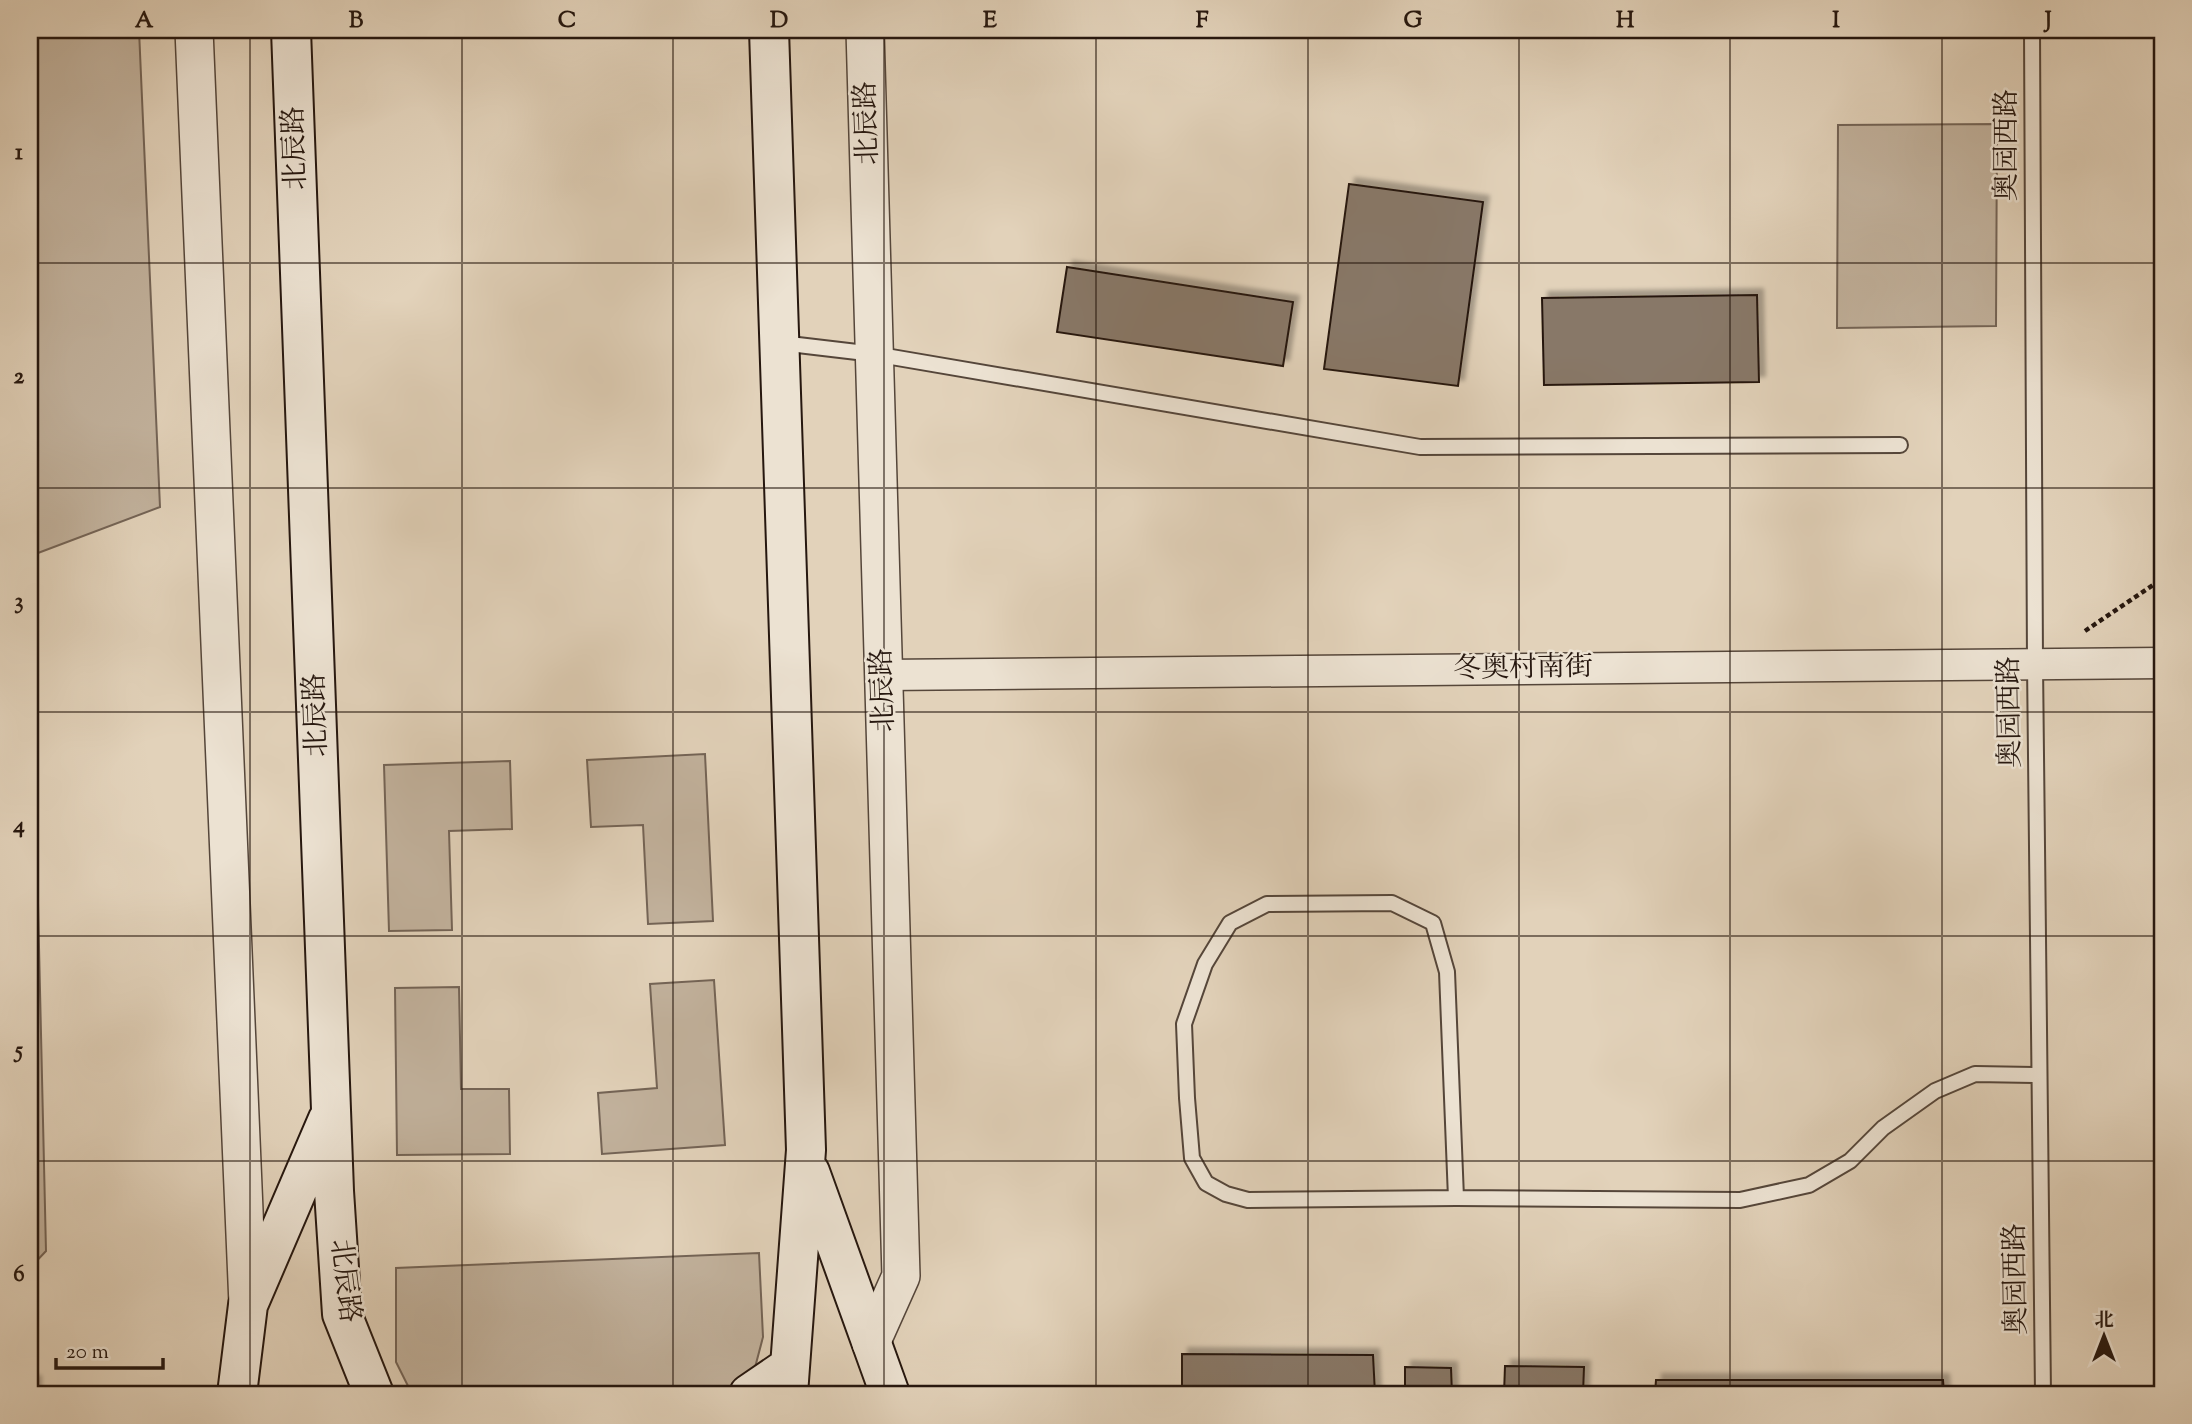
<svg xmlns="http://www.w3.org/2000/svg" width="2192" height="1424" viewBox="0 0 2192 1424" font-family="'Sorts Mill Goudy','Noto Serif SC',serif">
	<defs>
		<filter id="shadow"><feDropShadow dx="6" dy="-6" stdDeviation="2" flood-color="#0004"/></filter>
	</defs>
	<rect width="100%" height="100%" fill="#e2d2ba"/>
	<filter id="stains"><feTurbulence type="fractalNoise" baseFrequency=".00286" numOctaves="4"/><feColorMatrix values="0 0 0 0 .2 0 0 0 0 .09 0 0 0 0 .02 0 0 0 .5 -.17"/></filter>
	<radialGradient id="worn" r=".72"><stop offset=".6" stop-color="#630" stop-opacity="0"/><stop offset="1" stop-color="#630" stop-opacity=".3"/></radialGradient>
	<path fill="#c2b29d" stroke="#746456" stroke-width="2" d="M30,30H139L160,507L30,556L46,1251L30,1268Z
		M1997,124L1996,326L1837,328L1838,125Z
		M705,754L713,921L648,924L643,825L591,827L587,760Z
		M510,761L512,829L449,831L452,930L389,931L384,765Z
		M714,980L725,1145L602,1154L598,1093L657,1088L650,984Z
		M459,987L461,1089H509L510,1154L397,1155L395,988Z
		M759,1253L763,1337L753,1375L742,1394H412L396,1362V1268Z"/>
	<path fill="#887868" stroke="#26170f" stroke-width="2" filter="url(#shadow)" d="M1349,184L1483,202L1458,386L1324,369Z
		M1067,267L1293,302L1283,366L1057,332Z
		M1757,295L1759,382L1544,385L1542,298Z
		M1182,1354L1373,1355L1375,1394H1182Z
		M1505,1366L1584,1367L1583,1394H1504Z
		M1405,1367L1451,1368L1452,1394H1405Z
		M1656,1380H1943L1944,1394H1655Z
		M30,1382H35V1394H30Z"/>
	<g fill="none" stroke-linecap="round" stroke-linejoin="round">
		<defs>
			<path id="service" d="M2032,30L2035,664L2043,1394
				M781,343L874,354L1420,447L1900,445
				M1456,1198L1447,972L1433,923L1392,903L1267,904L1230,923L1205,964L1184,1024L1187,1098L1192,1158L1206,1183L1226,1194L1248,1200L1456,1198L1740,1200L1809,1185L1850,1161L1883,1128L1935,1091L1975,1074L2039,1075"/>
			<path id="minor" d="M884,675L2162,663"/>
			<path id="tertiary" d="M194,30L248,1305
				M865,30L901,1276L871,1343"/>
			<path id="secondary" d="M291,30L334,1191L342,1314L374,1394
				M769,30L806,1150L788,1394
				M810,1172L890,1394
				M237,1394L248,1305L328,1119
				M749,1394L790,1366"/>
		</defs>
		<use href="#service" stroke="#55463a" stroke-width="18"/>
		<use href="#minor" stroke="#55463a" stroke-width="33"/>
		<use href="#tertiary" stroke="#55463a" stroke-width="40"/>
		<use href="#secondary" stroke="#26170f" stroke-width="42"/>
		<path stroke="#26170f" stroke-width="4.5" stroke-dasharray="5 3.5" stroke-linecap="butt" d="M2085,631L2162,579"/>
		<use href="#service" stroke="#ece2d2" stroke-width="14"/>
		<use href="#minor" stroke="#ece2d2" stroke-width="30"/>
		<use href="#tertiary" stroke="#ece2d2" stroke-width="37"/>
		<use href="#secondary" stroke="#ece2d2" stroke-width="38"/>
	</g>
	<path fill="none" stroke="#26170f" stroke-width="2" stroke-opacity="0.55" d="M250,30V1394M462,30V1394M673,30V1394M884,30V1394M1096,30V1394M1308,30V1394M1519,30V1394M1730,30V1394M1942,30V1394M30,263H2162M30,488H2162M30,712H2162M30,936H2162M30,1161H2162"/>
	<g text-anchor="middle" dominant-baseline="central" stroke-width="5" stroke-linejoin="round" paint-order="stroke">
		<g font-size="28" fill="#26170f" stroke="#ece2d2">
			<text transform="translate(868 123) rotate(-92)">北辰路</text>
			<text transform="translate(2008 145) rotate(-90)">奥园西路</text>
			<text transform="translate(296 148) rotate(-92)">北辰路</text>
			<text transform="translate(1523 669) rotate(-1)">冬奥村南街</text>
			<text transform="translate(884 690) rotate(-92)">北辰路</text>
			<text transform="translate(2011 712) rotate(-91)">奥园西路</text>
			<text transform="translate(317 715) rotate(-92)">北辰路</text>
			<text transform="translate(2017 1279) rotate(-91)">奥园西路</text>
			<text transform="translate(344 1281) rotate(83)">北辰路</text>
		</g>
	</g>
	<rect width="2192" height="1424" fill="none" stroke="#e2d2ba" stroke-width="77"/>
	<g transform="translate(2104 1336)" stroke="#ece2d2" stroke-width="5" paint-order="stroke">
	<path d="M0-5L12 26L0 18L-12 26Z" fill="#26170f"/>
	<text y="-10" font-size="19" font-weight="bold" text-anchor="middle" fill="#26170f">北</text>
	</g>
	<path d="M56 1358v10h107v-10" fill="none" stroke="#26170f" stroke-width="3.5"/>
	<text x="66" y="1358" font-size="21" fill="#26170f" stroke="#ece2d2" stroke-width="5" paint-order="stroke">20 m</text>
	<rect x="38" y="38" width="2116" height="1348" fill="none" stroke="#26170f" stroke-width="2.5"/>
	<g font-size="23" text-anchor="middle" font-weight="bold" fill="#26170f">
		<text x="144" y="27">A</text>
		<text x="356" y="27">B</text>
		<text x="567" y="27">C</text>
		<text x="779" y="27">D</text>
		<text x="990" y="27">E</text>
		<text x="1202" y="27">F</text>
		<text x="1413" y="27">G</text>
		<text x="1625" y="27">H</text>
		<text x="1836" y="27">I</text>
		<text x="2048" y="27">J</text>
		<text x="19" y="159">1</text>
		<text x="19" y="383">2</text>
		<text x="19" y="608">3</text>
		<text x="19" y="832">4</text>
		<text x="19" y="1057">5</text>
		<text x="19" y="1281">6</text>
	</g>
	<rect width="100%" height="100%" filter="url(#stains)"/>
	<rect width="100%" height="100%" fill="url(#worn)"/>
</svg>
